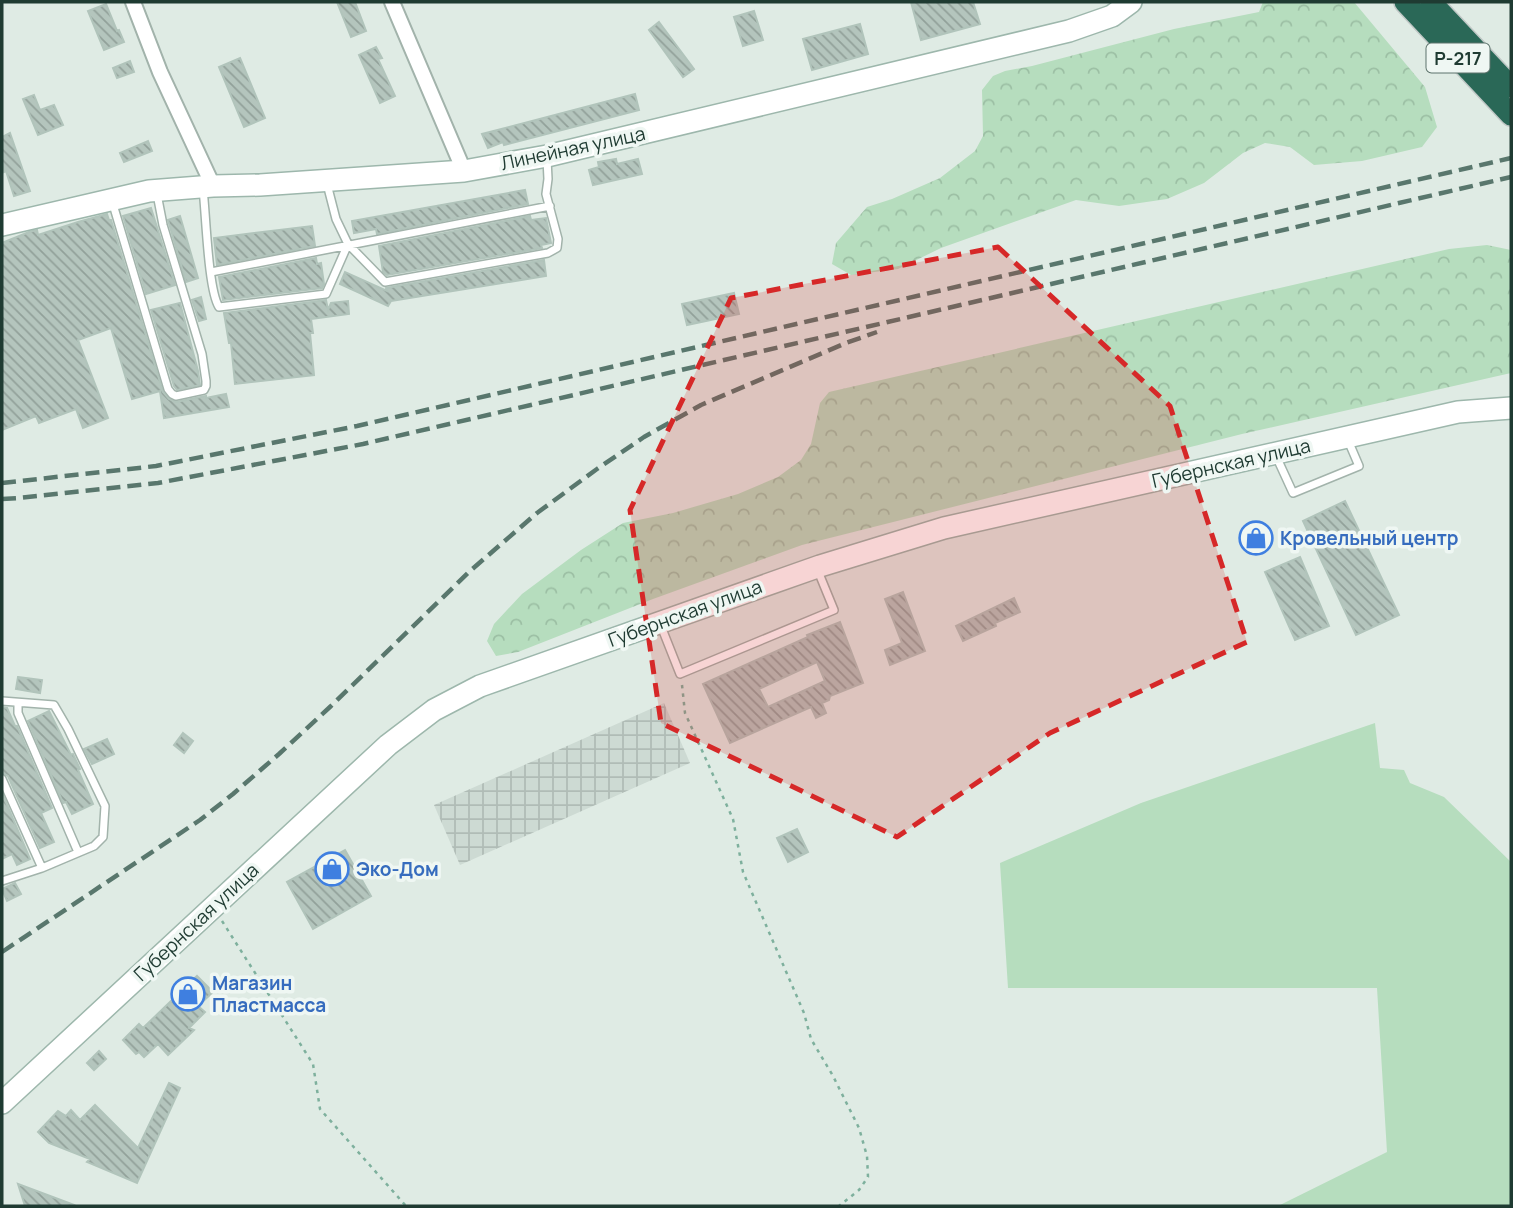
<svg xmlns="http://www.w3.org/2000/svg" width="1513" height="1208" viewBox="0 0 1513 1208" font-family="Manrope,sans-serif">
	<defs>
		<pattern id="industrial-grid" width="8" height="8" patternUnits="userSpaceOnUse" patternTransform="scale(1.75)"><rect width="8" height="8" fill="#cddad3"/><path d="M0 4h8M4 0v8" fill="none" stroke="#b0bcb6"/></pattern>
		<pattern id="forest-crowns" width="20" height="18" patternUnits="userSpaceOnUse" patternTransform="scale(1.75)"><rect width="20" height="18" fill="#b6ddbe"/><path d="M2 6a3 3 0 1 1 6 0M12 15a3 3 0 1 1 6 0" fill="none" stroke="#9cbfa4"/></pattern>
		<pattern id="building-back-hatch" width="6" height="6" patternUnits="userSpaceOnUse" patternTransform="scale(1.75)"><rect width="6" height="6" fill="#b4c5bd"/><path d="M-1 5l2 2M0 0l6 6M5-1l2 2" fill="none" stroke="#92a19a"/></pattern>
	</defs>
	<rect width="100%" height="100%" fill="#dfebe4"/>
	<path fill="url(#industrial-grid)" d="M664,703L690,763L460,865L434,805Z"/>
	<path fill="#b6ddbe" d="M1375,723L1380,768L1404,770L1410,783L1444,797L1511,862V1206H1278L1387,1152L1377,988H1008L1000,863L1141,803Z"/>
	<path fill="url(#forest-crowns)" d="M1263,2H1354L1425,87L1437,127L1422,147L1362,161L1314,165L1290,147L1265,143L1243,153L1204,183L1167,199L1119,206L1076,200L941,248L898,269L851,275L832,264L836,243L867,207L892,199L940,178L975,151L983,136L982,90L993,76L1005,71L1032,66L1174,29L1259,12Z
		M1487,245L1511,250V373L1242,434L802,545L653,599L518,652L496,656L487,641L494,624L522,594L581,550L623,523L673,513L738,494L778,477L801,460L811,444L820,403L829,392L1449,249Z"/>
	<path fill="url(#building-back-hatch)" stroke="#b1c4bb" stroke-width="2" fill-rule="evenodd" d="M337,2H355L366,31L351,37Z
		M911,2H973L980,24L921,40Z
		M106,4L117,31L119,30L124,42L104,50L88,11Z
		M754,11L763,40L743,46L734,17Z
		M659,22L694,69L683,77L649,30Z
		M860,24L868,54L812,70L803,39Z
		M376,47L382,58L378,59L395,96L380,103L359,55Z
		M240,58L265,118L244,127L219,67Z
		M130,61L134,72L117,78L113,68Z
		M635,94L639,110L504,145L503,142L488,148L482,134Z
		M34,95L40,110L54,105L63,125L38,135L23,99Z
		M10,133L30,191L14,196L6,171L4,172L2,164V137Z
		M148,141L152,151L124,162L120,153Z
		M616,159L617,164L638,159L642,174L593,185L589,170L599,167L598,162Z
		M525,190L528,204L377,234L376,229L354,233L352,221Z
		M151,208L175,285L146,294L123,216Z
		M107,214L109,220H111L163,392L169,399L176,402L206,396V398L226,394L229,407L164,418L160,391L132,399L111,328L78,340L108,418L83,428L76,409L39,423L36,416L2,430V243L29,232L37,230L38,235L78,222Z
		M180,216L198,278L186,282L168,220Z
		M530,216L531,220L546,218L551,243L541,245L542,248L387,275L383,272L379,246Z
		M312,226L315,246L217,265L214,238Z
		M316,258L317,264L321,263L324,284L322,288L223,300L219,277Z
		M544,260L546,276L391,301L388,306L340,284L345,272L387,291L386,288Z
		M734,293L739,314L687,325L682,304Z
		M201,297L206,319L199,321L192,300Z
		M326,300L328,310L331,303L348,301L349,314L311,319L313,333H310L314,375L235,384L231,343H229L224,313Z
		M180,303L198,371L200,385L177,390L174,386L151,310Z
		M1345,501L1399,615L1356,635L1303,521Z
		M1261,524L1270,543L1252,552L1241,533Z
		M1300,557L1329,626L1295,640L1265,572Z
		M903,592L925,651L890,665L885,650L902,643L885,599Z
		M1014,598L1020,612L995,623L996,626L963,641L956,626Z
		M840,622L863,683L830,696L829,700L822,703L826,713L816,718L811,707L730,743L703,684L808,637L807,635ZM817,662L825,681L768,707L759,689Z
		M18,677L42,680L40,693L16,689Z
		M2,707L7,708L15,726H17L52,808L41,813L54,842L40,848L8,776L2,773Z
		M49,711L71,755L73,754L80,769L78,770L93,804L72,814L66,802L63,803L28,721Z
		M183,733L193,741L184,753L174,745Z
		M107,739L114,754L92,764L84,749Z
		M2,793L30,859L17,865L12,854L2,859Z
		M797,829L808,852L788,862L777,838Z
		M345,850L371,896L313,929L287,882Z
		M15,883L21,894L7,901L2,889Z
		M197,976L213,992L198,1006L205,1012L189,1028L194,1030L168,1055L158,1044L144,1057L139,1052L136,1054L123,1040L139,1024L143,1028Z
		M99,1051L106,1059L94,1070L87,1063Z
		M169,1083L180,1088L137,1183L87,1162L90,1159L49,1143L38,1132L58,1111L66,1116L71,1110L80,1120L95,1105L138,1148Z
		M18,1184L74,1205L73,1206H25Z"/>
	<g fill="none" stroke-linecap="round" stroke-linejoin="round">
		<defs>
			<path id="lane" d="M327,184L336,219L348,244L385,282L548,253L557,248L558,239L546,194L548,179L547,159
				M203,189C206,214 208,290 219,307L326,294L348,244
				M112,201L168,389L172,394L176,396L204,390L206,386V381L202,354L163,225L157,194
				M211,272L550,206
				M1276,456L1293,493L1359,466L1347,438
				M661,626L680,674L834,610L818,571
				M2,701L54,705L68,729L105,806L103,837L94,846L42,868L2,881
				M18,703V713L78,852
				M2,779L42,868"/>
			<path id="street" d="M133,2L160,72L213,186
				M392,2L464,171"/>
			<path id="secondary" d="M2,225L149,191L213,186L260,185L464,171L547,156L1069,31L1112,16L1131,2
				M2,1103L388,745L434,710L480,686L820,566L944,528L1458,412L1511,408"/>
			<path id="highway" d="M1405,2L1511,115
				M1431,2L1511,87"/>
		</defs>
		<use href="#lane" stroke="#a2b3ab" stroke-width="10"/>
		<use href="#street" stroke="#a2b3ab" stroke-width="18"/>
		<use href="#secondary" stroke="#9db7ac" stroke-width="24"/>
		<use href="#highway" stroke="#c0c8c6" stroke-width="24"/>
		<path stroke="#7eb09d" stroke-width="2.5" stroke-dasharray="3.5 5" stroke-linecap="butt" d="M682,685L685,713L733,819L743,872L804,1013L811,1039L833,1076L859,1128L867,1156L868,1177L859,1190L839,1206
			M222,921L313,1064L320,1109L406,1206"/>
		<use href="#lane" stroke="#fff" stroke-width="7"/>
		<use href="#street" stroke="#fff" stroke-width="14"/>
		<use href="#secondary" stroke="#fff" stroke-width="21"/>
		<use href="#highway" stroke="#2a6857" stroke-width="21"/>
		<path stroke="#59776d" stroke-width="4.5" stroke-dasharray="14 7" stroke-linecap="butt" d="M2,483L156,466L357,426L1511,158
			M2,499L19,498L158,483L363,444L1511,177
			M2,952L200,820L233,794L279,754L331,706L470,571L537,513L597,469L644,437L701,405L846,343L877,332"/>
	</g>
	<path fill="#d62828" fill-opacity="0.2" stroke="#d62828" stroke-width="5" stroke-dasharray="14 9" stroke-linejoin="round" d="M998,247L1170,406L1247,642L1050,733L897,837L661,723L630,510L731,298Z"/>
	<defs>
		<symbol id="shop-ring" viewBox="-11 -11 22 22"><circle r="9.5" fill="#eff7f3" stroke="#3f7fe0" stroke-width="1.5"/><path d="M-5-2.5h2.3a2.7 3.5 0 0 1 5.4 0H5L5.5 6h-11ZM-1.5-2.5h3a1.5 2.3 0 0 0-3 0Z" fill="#3f7fe0"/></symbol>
	</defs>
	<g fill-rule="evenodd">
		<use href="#shop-ring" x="1237" y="519" width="38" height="38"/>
		<use href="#shop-ring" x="313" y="850" width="38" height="38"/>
		<use href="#shop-ring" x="169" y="975" width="38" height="38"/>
	</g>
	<g text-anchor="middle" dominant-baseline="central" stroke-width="7" stroke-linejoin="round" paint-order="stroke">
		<rect fill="#eff7f3" stroke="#5d736c" stroke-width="2" x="1426.5" y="43.5" width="63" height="29" rx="5"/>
		<g font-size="18" font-weight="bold" fill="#1f3b32">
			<text x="1458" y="58">Р-217</text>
		</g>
		<g font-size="19" fill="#1f3b32" stroke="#eff7f3">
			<text transform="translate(573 148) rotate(-12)">Линейная улица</text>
			<text transform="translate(1231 463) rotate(-13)">Губернская улица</text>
			<text transform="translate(685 613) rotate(-20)">Губернская улица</text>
			<text transform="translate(196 922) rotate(-43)">Губернская улица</text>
		</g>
		<g font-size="19" font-weight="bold" fill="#366cbe" stroke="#eff7f3" text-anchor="start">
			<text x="1280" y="538">Кровельный центр</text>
			<text x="356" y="869">Эко-Дом</text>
			<text x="212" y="983">Магазин<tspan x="212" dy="22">Пластмасса</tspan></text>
		</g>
	</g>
	<rect width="1513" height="1208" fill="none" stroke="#1f3b32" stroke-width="7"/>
</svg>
